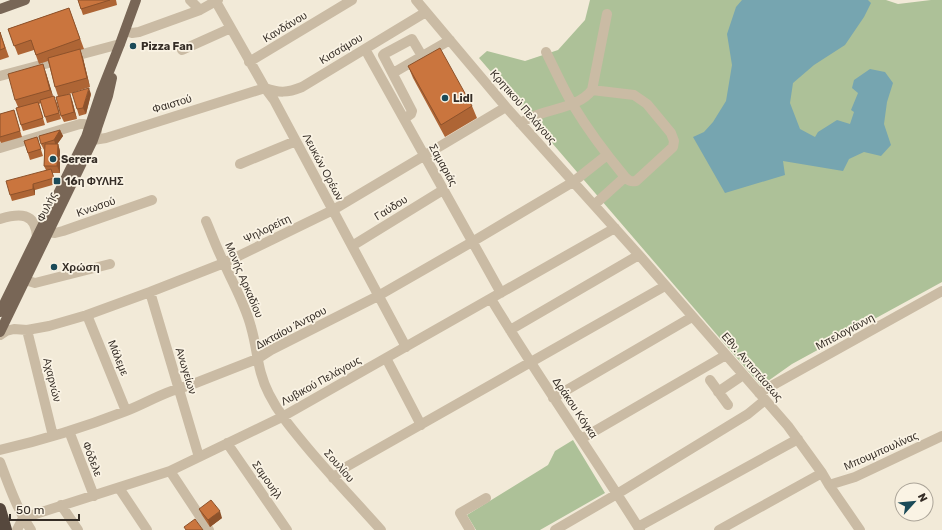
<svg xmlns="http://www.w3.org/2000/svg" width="942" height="530" viewBox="0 0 942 530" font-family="Rubik,sans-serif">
	<rect width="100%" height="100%" fill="#f2ead8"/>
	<path fill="#adc198" d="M590,0H886L898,4L931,0H942V282L792,364L761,386L479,58L487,51L525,61L558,50L585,20Z
		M573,440L605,493L540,530H476L467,515L548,465L555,451Z"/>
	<path fill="#76a5b0" d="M742,0H868L871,3L864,17L845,45L814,65L793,83L790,103L800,129L815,137L818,132L837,120L850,124L854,112L851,110L858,93L852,88L854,80L870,69L885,72L893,83L887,102L884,124L891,145L881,156L864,152L849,159L843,171L783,161L785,175L725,193L693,137L704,132L713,122L726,101L732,65L727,34L736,7Z"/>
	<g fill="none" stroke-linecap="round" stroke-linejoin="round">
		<path stroke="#cabba4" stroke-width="10" d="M190,0L200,10
			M215,0L265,88L274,100L406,347
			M416,0L506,107L639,255L788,426L822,473L829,485L860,530
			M125,31L132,33L139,32L200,10L218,0
			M365,49L501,293
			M182,50L231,28
			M546,52C555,70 563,88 573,105C588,130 606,154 625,177C629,181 631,182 636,181L673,147L674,141L671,133L647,104L634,95L592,90
			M249,62L352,0
			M393,73L450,40
			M0,76L120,44
			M404,119L411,114L412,111L383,55L384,54L412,39L422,56
			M520,123C526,120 533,116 540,114C557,108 581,105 592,90L607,14
			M87,138L93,140L106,138L265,88C279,93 287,93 302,87L426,12
			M0,148L80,124H84L97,131
			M240,164L296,141
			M594,205L625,177
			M0,219C19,213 36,212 37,237
			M206,221C212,235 217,249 224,263C233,284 245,304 251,327C258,351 257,371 269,394C279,414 292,429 306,446C330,475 356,502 381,530
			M48,232L55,233L63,231L152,200
			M352,246L443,190
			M25,280L35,283L110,264
			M150,292L199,457
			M491,299C538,377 591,452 640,530
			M87,315L126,411
			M27,330L53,436
			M510,330L639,255
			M0,335L6,331L14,329L27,330L49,326L87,315L150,292L224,263L333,210L506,107
			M386,358L421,425
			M710,380L728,405
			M718,392L743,375
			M759,393L942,291
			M553,398L692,317
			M69,431L94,496
			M581,439L726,355
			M227,443L287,530
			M0,450C43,440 85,427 126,411C147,403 167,390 188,386L257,359L271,350L378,296L472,242L573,182L607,155
			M0,462C9,486 17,509 31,530
			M170,471L209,530
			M333,478L346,467L665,286
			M829,485L855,477L942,436
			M119,488L147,530
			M61,505L78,530
			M23,518L170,471L282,417L615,228
			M638,527L798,439
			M17,530L23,518
			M470,530L460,513L486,498
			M555,530L617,494L748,414L765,400
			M719,530L822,473"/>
		<path stroke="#786656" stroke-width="10" d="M0,9L25,0
			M0,312L86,137L101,92L120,44L136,0
			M0,332L93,140L108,96L112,78"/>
		<path stroke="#56483d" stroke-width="12" d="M0,509L6,530"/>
	</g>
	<path fill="#ae6535" d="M78,0H116L117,5L83,15Z
		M69,8L84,49L80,50L83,58L90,87L66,95L72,100L77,119L64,122L61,116L58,96L55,87L48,61L39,64L34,50L18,55L8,29Z
		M0,32L9,57L0,60Z
		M408,66L472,106L477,118L445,137L413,78Z
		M46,73L53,97L57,103L61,119L47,123L41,103L39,104L45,125L23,131L21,125L18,107L15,100Z
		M91,94L86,114L79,116L77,109Z
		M14,110L22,137L1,143L0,141V114Z
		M60,130L63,136L57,144H58L60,151V173H52L56,184L35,190V195L12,201L10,195L46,170L44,166V150L41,144Z
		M37,137L43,156L30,160L24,141Z
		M199,509L222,518L210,527L202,515Z"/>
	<path fill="#8d522b" d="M80,49L83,58L90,87L87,78Z
		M43,64L46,73L54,99L50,90Z
		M89,88L91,94L86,114L83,108Z
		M70,94L72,100L77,119L74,112Z
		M60,130L63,136L56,146L54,140Z
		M58,144L60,151V173L57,166Z
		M33,184L35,190V195L33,189Z
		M220,511L222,518L210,527L208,520Z"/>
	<path fill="#ca753e" stroke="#8d522b" d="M78,0H110L81,9Z
		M69,8L80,39L36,55L31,40L14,46L8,29Z
		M0,32L5,48L0,50Z
		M440,48L472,106L441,125L408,66Z
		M80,49L87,78L55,87L48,58Z
		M43,64L50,90L15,100L8,74Z
		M89,88L83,108L77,109L72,93Z
		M70,94L74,112L61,116L56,97Z
		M54,96L59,113L45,117L40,100Z
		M38,102L43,118L21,125L16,108Z
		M14,110L20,131L0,137V114Z
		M60,130L54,140L41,144L39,136Z
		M37,137L41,149L28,153L24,141Z
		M45,144H58L57,166H44Z
		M51,169L54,178L33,184V189L10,195L6,181Z
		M211,500L220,511L208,520L199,509Z
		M195,519L203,530H186L184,527Z"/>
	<g fill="#1a4a58" stroke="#faf3e4" stroke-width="1.5">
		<circle cx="133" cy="46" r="4"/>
		<circle cx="445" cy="98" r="4"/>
		<circle cx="53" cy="159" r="4"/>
		<rect x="53" y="177" width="8" height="8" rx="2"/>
		<circle cx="54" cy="267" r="4"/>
	</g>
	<g text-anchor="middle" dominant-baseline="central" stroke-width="3.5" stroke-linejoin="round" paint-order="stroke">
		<g font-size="11" fill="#352d26" stroke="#faf3e4">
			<text transform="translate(285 27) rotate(-31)">Κανδάνου</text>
			<text transform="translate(341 49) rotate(-31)">Κισσάμου</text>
			<text transform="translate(172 104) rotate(-17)">Φαιστού</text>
			<text transform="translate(523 107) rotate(49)">Κρητικού Πελάγους</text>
			<text transform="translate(443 165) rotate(61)">Σαμαριάς</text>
			<text transform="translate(323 167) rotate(62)">Λευκών Ορέων</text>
			<text transform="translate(47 207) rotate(-64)">Φυλής</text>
			<text transform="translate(96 207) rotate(-19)">Κνωσού</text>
			<text transform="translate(391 208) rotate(-32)">Γαύδου</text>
			<text transform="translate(267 229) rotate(-26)">Ψηλορείτη</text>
			<text transform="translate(244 280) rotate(67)">Μονής Αρκαδίου</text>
			<text transform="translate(291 328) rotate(-28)">Δικταίου Άντρου</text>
			<text transform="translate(845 332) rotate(-28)">Μπελογιάννη</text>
			<text transform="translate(118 358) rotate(68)">Μάλεμε</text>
			<text transform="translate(752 367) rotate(49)">Εθν. Αντιστάσεως</text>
			<text transform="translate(186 371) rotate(73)">Ανωγείων</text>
			<text transform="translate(52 380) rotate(76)">Αχαρνών</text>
			<text transform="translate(321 381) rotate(-29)">Λυβικού Πελάγους</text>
			<text transform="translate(575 408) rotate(56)">Δράκου Κόγκα</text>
			<text transform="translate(881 451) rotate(-24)">Μπουμπουλίνας</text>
			<text transform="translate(92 459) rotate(69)">Φόδελε</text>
			<text transform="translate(339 466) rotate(49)">Σουλίου</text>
			<text transform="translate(267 480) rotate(55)">Σαμουήλ</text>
		</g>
		<g font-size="11" font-weight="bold" fill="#352d26" stroke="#faf3e4" text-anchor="start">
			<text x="141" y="46">Pizza Fan</text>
			<text x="453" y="98">Lidl</text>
			<text x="61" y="159">Serera</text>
			<text x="65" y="181">16η ΦΥΛΗΣ</text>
			<text x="62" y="267">Χρώση</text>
		</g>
	</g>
	<g transform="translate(914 502) rotate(63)"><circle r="19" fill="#faf3e4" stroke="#aba498"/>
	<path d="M0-3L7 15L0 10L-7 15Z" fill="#1a4a58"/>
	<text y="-6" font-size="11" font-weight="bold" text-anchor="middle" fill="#352d26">N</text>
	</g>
	<path d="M10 514v6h69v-6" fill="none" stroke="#352d26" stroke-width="2"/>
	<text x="16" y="514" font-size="12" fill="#352d26" stroke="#faf3e4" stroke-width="3" paint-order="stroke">50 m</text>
</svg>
